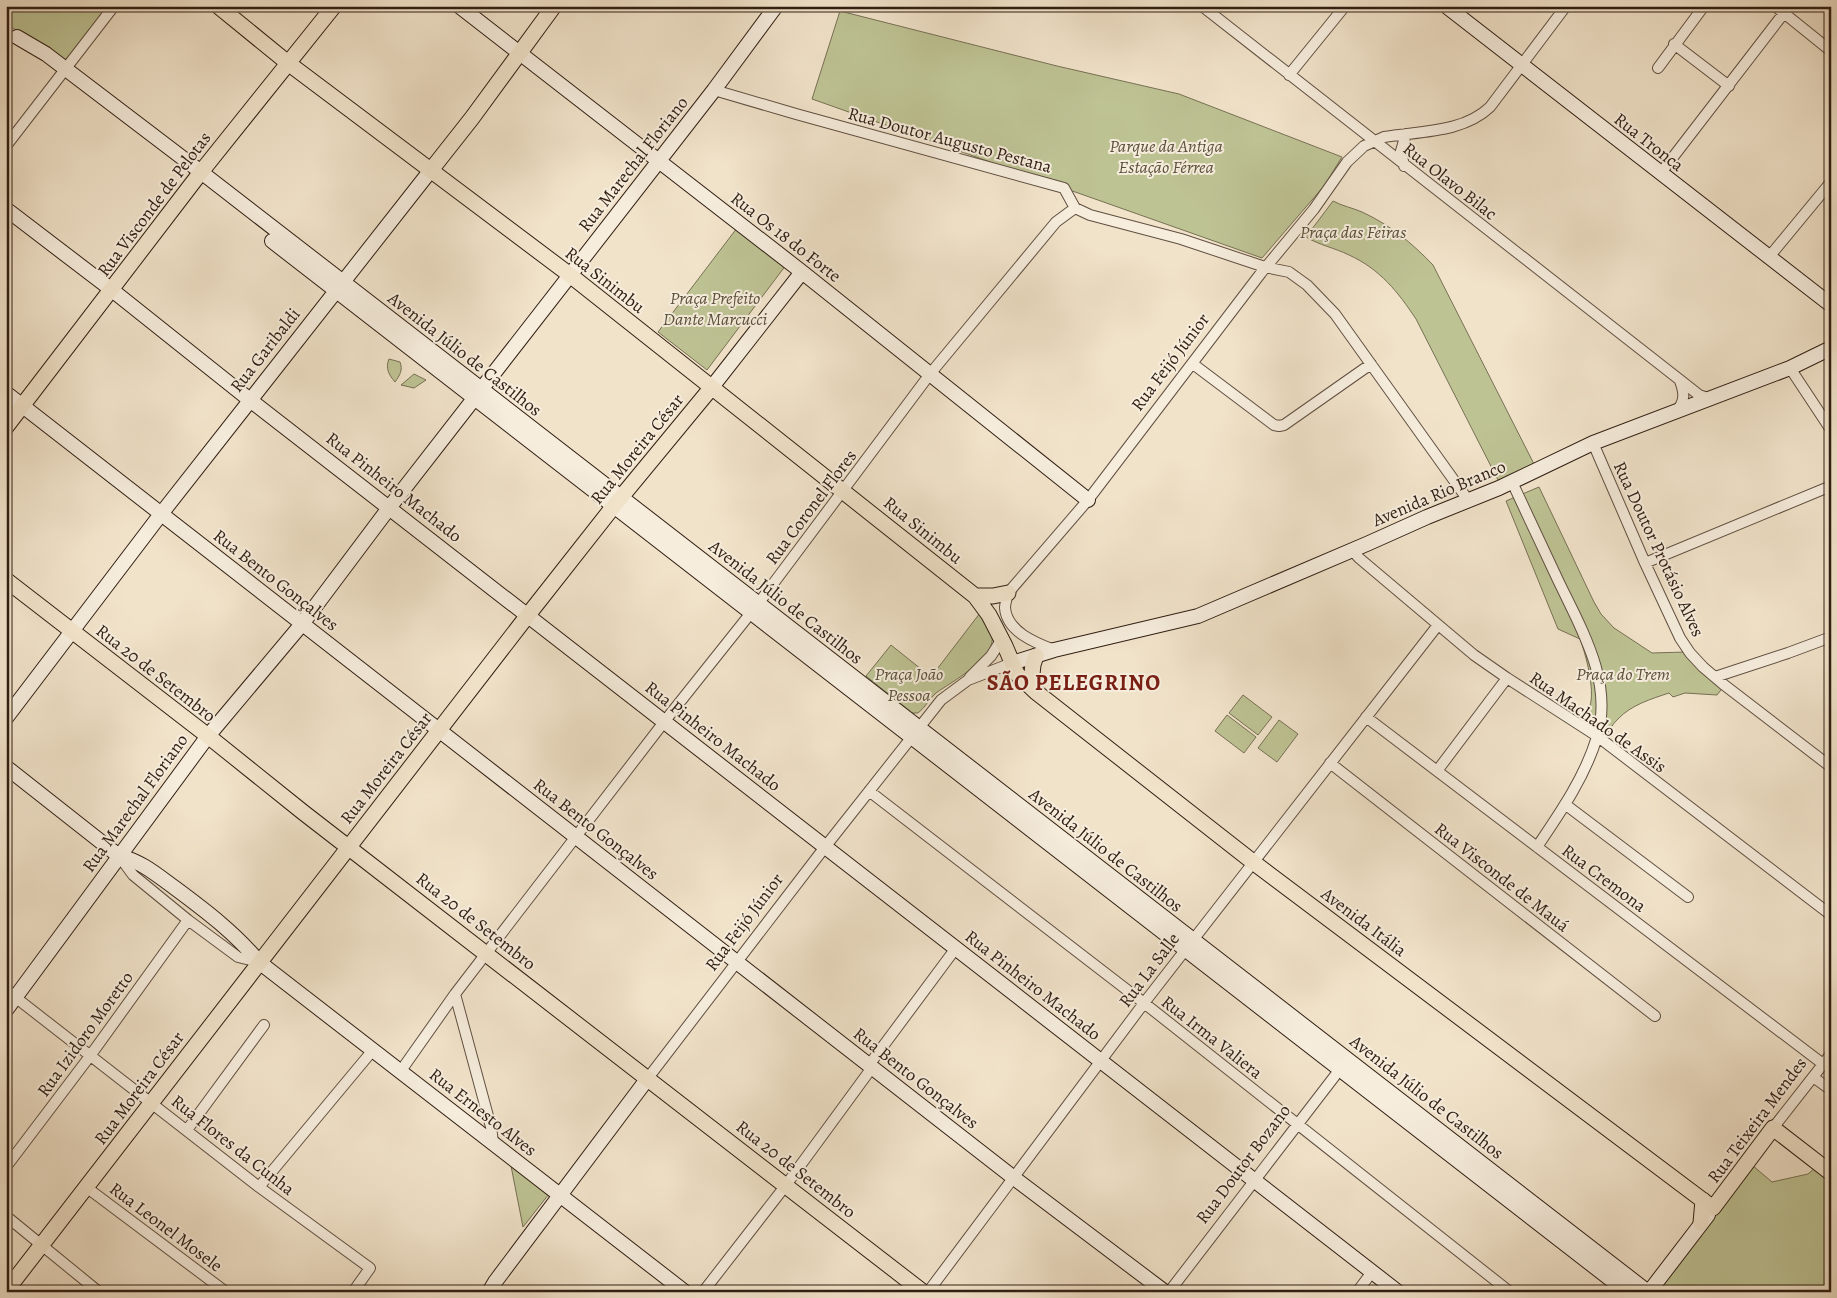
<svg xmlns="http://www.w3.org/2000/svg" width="1837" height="1298" viewBox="0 0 1837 1298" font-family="Alegreya,serif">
	<rect width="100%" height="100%" fill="#f1e3ca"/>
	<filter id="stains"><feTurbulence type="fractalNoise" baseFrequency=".004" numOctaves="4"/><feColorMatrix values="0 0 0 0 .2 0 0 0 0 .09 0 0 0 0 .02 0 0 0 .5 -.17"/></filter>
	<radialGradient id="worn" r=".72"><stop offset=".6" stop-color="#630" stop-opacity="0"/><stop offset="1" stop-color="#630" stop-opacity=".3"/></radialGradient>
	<path fill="#bec394" stroke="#777054" d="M6,6H109L63,64L6,23Z
		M840,11L1057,66L1179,94L1342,157L1324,186L1262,258L812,99Z
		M1333,201C1342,206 1353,208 1362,212C1390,225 1412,243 1433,265L1535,466L1499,482L1416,319C1398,292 1380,269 1349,255C1335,248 1319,245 1306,237Z
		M737,228L786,265L707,370L658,332Z
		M389,359L400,362C403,370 400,375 395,382C389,375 385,368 389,359Z
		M414,374L426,380L414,388L401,385Z
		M1539,487L1594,602L1601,614L1614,628L1652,653L1686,652L1724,686L1717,695L1685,693L1673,697L1669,693C1651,699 1631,705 1618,719C1612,724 1608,733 1604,739L1579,723C1582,718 1588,712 1590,706C1595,689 1586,655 1580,639L1558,629L1506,501Z
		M980,613C983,619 991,627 992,633C998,658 951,682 936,693C929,699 925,708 918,713H912L866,676L891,645L931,677Z
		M1243,695L1272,717L1258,735L1229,713Z
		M1227,715L1256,737L1244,753L1215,731Z
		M1279,720L1298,734L1277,762L1258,748Z
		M1752,1165L1772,1182L1808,1174L1816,1167L1831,1178V1292H1661L1662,1281Z
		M511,1166L549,1194L523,1227Z"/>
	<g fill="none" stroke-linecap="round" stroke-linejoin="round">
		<defs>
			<path id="street" d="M1202,6L1680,380L1699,395L1710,399
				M1775,6L1831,51
				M1674,44L1729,86
				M1658,68L1704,6
				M1289,75L1345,6
				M714,90L796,114L1064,188L1075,208L1090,215L1181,239L1265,267L1289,272L1307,285L1335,314L1468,500
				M6,146L114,6
				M1404,166L1401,151L1406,134
				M1660,174L1784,13
				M1769,257L1831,182
				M1193,364L1274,425L1279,426L1284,425L1371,364
				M1790,368L1831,430
				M1675,413C1685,402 1685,394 1680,381
				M1593,443L1645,563L1680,638L1690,653L1703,667L1723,684L1831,767
				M1512,482C1527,514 1542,546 1557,578C1580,627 1614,681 1597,737C1585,777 1560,813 1537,847
				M1352,550L1359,558L1474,655L1507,678L1597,736L1831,915
				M1645,563L1831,486
				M1054,650C1036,643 1007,632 1005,608C1005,603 1007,598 1008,593L1088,500L1261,273L1314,209L1347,162L1364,146L1384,137C1419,131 1463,133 1490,107L1566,6
				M970,677L991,656L1002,639
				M1715,677L1788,653L1831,637
				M1366,717L1823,1064
				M1330,763L1655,1016
				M1437,771L1507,678
				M869,791L1144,1003L1510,1292
				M1566,805L1688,897
				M119,856L133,875L188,920L238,957L259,962
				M6,990L259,1187L370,1268L353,1292
				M455,994L491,1127L493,1142
				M400,1072L455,994L664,722L758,604L930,374L1056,222L1075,208
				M1813,1077L1831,1090
				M648,1078L825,847L941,700L968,680L1012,663
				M1773,1128L1831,1054
				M187,1130L264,1025
				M6,1167L90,1056L188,920
				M86,1187L226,1292
				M259,1187L373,1050
				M6,1216L99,1292
				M703,1292L786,1185L868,1073L872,1061L956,948
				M928,1292L1144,1003L1438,625
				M1169,1292L1344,1064
				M1357,1292L1372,1272"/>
			<path id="secondary" d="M459,6L802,272L1088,500
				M1446,6L1831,305
				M17,37L46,54L201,172L1648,1292
				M6,209L112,290L250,400L1398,1292
				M272,241L1627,1292
				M712,387L802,272
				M6,393L1014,1178L1165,1292
				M1012,663L1054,650L1198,616L1369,543L1427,517L1499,488L1593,443L1790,368L1831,348
				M6,718L161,514L431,170
				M6,767L119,856C141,861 157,875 175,888C206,911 235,933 259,962L685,1292
				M6,1010L208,736L302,624L389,508L714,90L776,6
				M489,1292L495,1282L648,1078
				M1649,1292L1708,1215"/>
			<path id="primary" d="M218,6L288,63L570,275L975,596L989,615L1005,646L1017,674L1036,692L1253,862L1713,1208L1773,1128L1831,1173
				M431,170L472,118L554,6
				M6,427L201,172L334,6
				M6,580L208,736L304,813L923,1292
				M975,596H993L1008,593
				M1036,656C1030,669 1032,679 1036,692
				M1701,1223L1703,1200
				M6,1291L528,615L613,507L712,387"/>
		</defs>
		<use href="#street" stroke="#604f41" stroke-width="12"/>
		<use href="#secondary" stroke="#301e13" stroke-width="16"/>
		<use href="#primary" stroke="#301e13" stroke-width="17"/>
		<use href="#street" stroke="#f6eddd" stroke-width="10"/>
		<use href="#secondary" stroke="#f6eddd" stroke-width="14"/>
		<use href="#primary" stroke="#f1e3ca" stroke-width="15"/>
	</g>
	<g text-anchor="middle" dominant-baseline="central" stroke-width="4" stroke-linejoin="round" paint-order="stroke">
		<g font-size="18" fill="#301e13" stroke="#f6eddd">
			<text transform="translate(950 140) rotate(15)">Rua Doutor Augusto Pestana</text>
			<text transform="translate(1649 142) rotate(38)">Rua Tronca</text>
			<text transform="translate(633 164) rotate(-52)">Rua Marechal Floriano</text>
			<text transform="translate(1450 181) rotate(38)">Rua Olavo Bilac</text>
			<text transform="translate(154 204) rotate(-53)">Rua Visconde de Pelotas</text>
			<text transform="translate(786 237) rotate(38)">Rua Os 18 do Forte</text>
			<text transform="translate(605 280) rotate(38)">Rua Sinimbu</text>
			<text transform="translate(265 350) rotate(-52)">Rua Garibaldi</text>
			<text transform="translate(465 354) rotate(38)">Avenida Júlio de Castilhos</text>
			<text transform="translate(1170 362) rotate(-53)">Rua Feijó Júnior</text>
			<text transform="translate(637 449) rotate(-51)">Rua Moreira César</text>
			<text transform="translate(394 487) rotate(38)">Rua Pinheiro Machado</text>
			<text transform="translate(1439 493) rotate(-23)">Avenida Rio Branco</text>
			<text transform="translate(811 507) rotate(-53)">Rua Coronel Flores</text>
			<text transform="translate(923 530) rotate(39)">Rua Sinimbu</text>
			<text transform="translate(1659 549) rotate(65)">Rua Doutor Protásio Alves</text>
			<text transform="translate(276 580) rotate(38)">Rua Bento Gonçalves</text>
			<text transform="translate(786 602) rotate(38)">Avenida Júlio de Castilhos</text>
			<text transform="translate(156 673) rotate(38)">Rua 20 de Setembro</text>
			<text transform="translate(1598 722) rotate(35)">Rua Machado de Assis</text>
			<text transform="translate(713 736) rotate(38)">Rua Pinheiro Machado</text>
			<text transform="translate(386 768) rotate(-52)">Rua Moreira César</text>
			<text transform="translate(135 803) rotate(-54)">Rua Marechal Floriano</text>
			<text transform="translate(596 829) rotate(38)">Rua Bento Gonçalves</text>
			<text transform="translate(1106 850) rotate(38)">Avenida Júlio de Castilhos</text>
			<text transform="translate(1502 877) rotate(38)">Rua Visconde de Mauá</text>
			<text transform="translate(1604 878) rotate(37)">Rua Cremona</text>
			<text transform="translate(476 921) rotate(38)">Rua 20 de Setembro</text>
			<text transform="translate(744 922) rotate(-53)">Rua Feijó Júnior</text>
			<text transform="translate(1364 922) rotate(37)">Avenida Itália</text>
			<text transform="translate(1149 970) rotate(-53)">Rua La Salle</text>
			<text transform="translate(1033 985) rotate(38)">Rua Pinheiro Machado</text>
			<text transform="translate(85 1034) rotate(-54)">Rua Izidoro Moretto</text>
			<text transform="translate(1212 1037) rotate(38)">Rua Irma Valiera</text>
			<text transform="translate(916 1078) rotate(38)">Rua Bento Gonçalves</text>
			<text transform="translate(139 1088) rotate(-53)">Rua Moreira César</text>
			<text transform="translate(1427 1097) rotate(38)">Avenida Júlio de Castilhos</text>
			<text transform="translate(483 1112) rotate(38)">Rua Ernesto Alves</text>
			<text transform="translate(1757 1120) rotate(-53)">Rua Teixeira Mendes</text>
			<text transform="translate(233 1145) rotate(38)">Rua Flores da Cunha</text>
			<text transform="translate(1243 1164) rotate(-53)">Rua Doutor Bozano</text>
			<text transform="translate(796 1169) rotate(38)">Rua 20 de Setembro</text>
			<text transform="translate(166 1227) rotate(37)">Rua Leonel Mosele</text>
		</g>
		<g font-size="18" font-style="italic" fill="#5b503a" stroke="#f6eddd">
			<text x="1166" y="146">Parque da Antiga<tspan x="1166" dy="21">Estação Férrea</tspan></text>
			<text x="1353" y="232">Praça das Feiras</text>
			<text x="715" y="298">Praça Prefeito<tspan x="715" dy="21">Dante Marcucci</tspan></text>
			<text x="909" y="674">Praça João<tspan x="909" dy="21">Pessoa</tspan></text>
			<text x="1623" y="674">Praça do Trem</text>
		</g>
		<g font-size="22" font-weight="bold" letter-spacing="1" fill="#7a1f14" stroke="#f6eddd">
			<text x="1074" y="683">SÃO PELEGRINO</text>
		</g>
	</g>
	<rect width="1837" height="1298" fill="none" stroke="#f1e3ca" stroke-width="25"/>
	<rect x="8" y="8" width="1822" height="1283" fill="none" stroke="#301e13" stroke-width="2.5"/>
	<rect x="12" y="12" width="1812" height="1273" fill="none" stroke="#301e13"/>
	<rect width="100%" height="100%" filter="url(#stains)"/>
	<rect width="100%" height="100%" fill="url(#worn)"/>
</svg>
